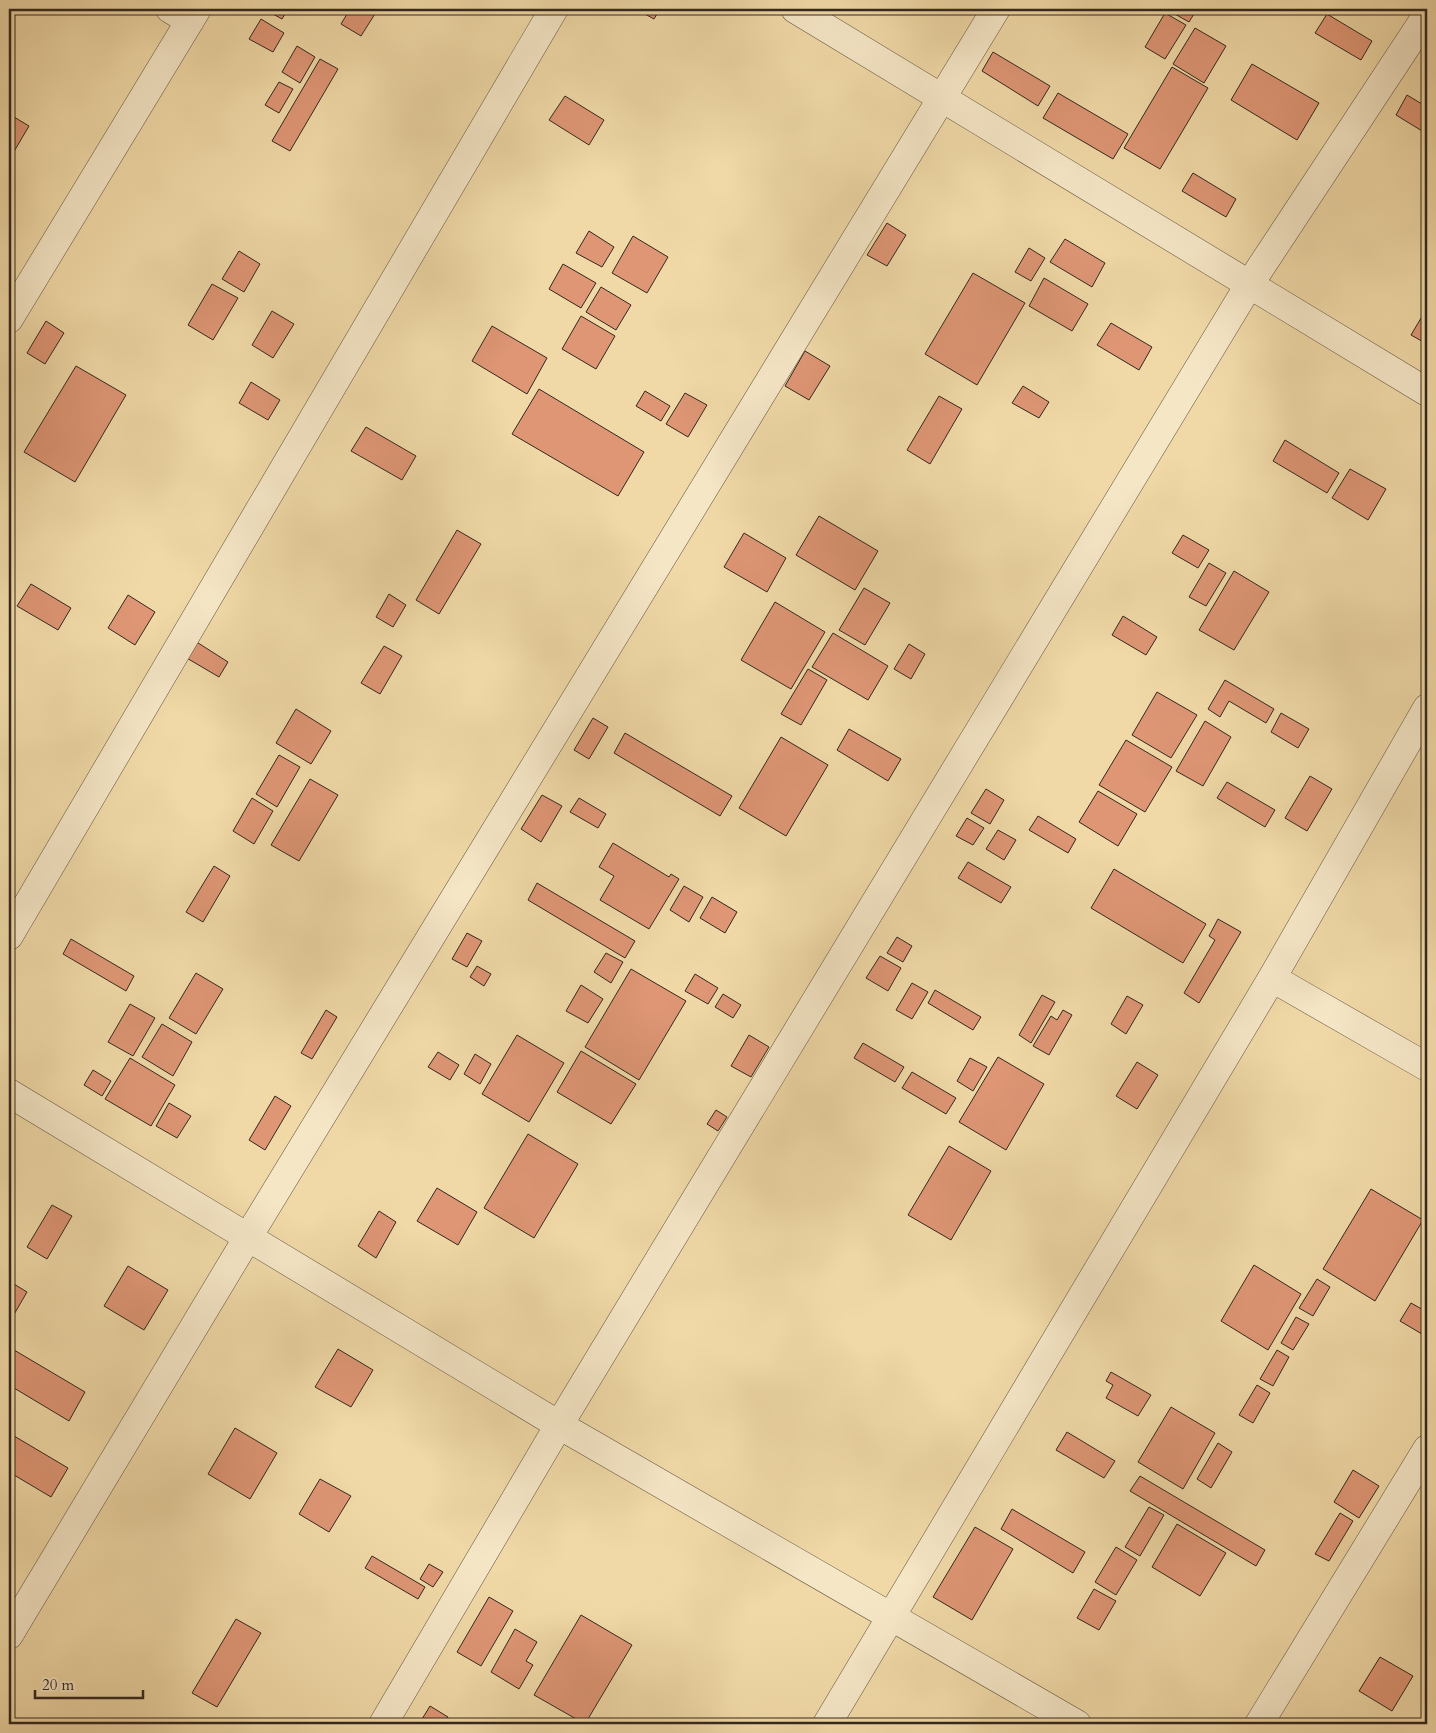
<svg xmlns="http://www.w3.org/2000/svg" width="1436" height="1733" viewBox="0 0 1436 1733" font-family="Cardo,serif">
	<rect width="100%" height="100%" fill="#f0d9a7"/>
	<filter id="stains"><feTurbulence type="fractalNoise" baseFrequency=".004" numOctaves="4"/><feColorMatrix values="0 0 0 0 .2 0 0 0 0 .09 0 0 0 0 .02 0 0 0 .5 -.17"/></filter>
	<radialGradient id="worn" r=".72"><stop offset=".6" stop-color="#630" stop-opacity="0"/><stop offset="1" stop-color="#630" stop-opacity=".3"/></radialGradient>
	<path fill="#de9675" stroke="#33281f" d="M264,9H288L282,19Z
		M350,9H378L361,36L341,24Z
		M636,9H660L654,19Z
		M1166,9H1197L1189,22Z
		M1165,13L1186,25L1165,59L1145,47Z
		M1327,14L1372,41L1361,60L1315,33Z
		M261,19L284,33L273,52L249,39Z
		M1195,28L1226,46L1204,83L1173,64Z
		M297,46L315,57L300,83L282,72Z
		M993,52L1050,86L1038,106L982,71Z
		M320,59L338,69L290,151L272,141Z
		M1252,64L1319,103L1297,140L1231,100Z
		M1172,67L1208,88L1160,169L1124,148Z
		M279,82L293,89L279,113L265,105Z
		M1058,93L1128,134L1113,159L1043,118Z
		M1407,95L1427,107V134L1396,115Z
		M565,96L604,120L589,145L549,120Z
		M9,114L29,126L9,160Z
		M1193,173L1236,199L1226,217L1182,191Z
		M887,223L906,235L887,266L867,255Z
		M589,231L614,247L602,267L576,253Z
		M633,236L668,257L647,293L612,273Z
		M1065,239L1105,263L1092,287L1050,262Z
		M1029,248L1045,258L1031,281L1015,272Z
		M239,251L260,264L244,292L222,279Z
		M563,264L596,283L581,308L549,289Z
		M973,273L1025,303L977,385L925,354Z
		M1044,278L1088,304L1072,331L1029,306Z
		M212,284L238,298L213,340L188,325Z
		M601,287L631,305L616,330L586,312Z
		M1427,308V344L1411,335Z
		M272,311L294,324L273,358L252,345Z
		M581,316L615,336L596,369L562,349Z
		M46,321L64,333L45,364L27,353Z
		M1111,323L1152,347L1139,370L1097,345Z
		M492,326L547,358L527,394L472,361Z
		M805,351L830,366L809,400L785,386Z
		M76,366L126,395L75,482L24,452Z
		M251,382L280,400L268,420L239,403Z
		M1023,386L1049,402L1039,418L1012,403Z
		M539,389L644,452L618,496L512,434Z
		M645,391L670,406L661,421L636,406Z
		M685,393L707,405L688,437L666,424Z
		M939,396L962,409L930,464L907,450Z
		M366,427L416,456L402,480L351,451Z
		M1285,440L1339,473L1327,493L1273,461Z
		M1350,469L1386,489L1368,520L1332,498Z
		M819,516L878,551L855,590L796,555Z
		M457,530L481,544L439,614L416,600Z
		M744,533L786,558L767,592L724,567Z
		M1183,535L1209,550L1198,568L1172,553Z
		M1209,563L1226,573L1206,606L1189,597Z
		M1234,571L1269,592L1234,650L1199,630Z
		M31,584L71,608L58,630L17,606Z
		M864,588L890,603L865,645L839,630Z
		M389,594L406,605L393,627L376,617Z
		M128,595L155,612L135,645L108,628Z
		M775,602L825,632L791,689L741,660Z
		M1123,616L1157,637L1146,655L1112,635Z
		M833,633L888,666L868,700L812,667Z
		M195,641L228,662L219,677L185,657Z
		M909,644L925,654L911,679L894,669Z
		M384,646L402,656L380,694L361,683Z
		M808,669L827,680L801,725L781,714Z
		M1225,680L1274,709L1266,723L1229,701L1220,717L1208,709Z
		M1157,692L1197,715L1171,758L1132,735Z
		M296,709L331,731L311,764L276,743Z
		M1281,713L1309,729L1298,748L1271,732Z
		M593,718L608,727L589,759L574,750Z
		M1205,721L1231,737L1203,786L1176,771Z
		M849,729L901,759L888,781L837,750Z
		M625,733L732,796L720,816L614,753Z
		M781,737L828,765L786,836L739,808Z
		M1126,740L1172,767L1145,812L1099,785Z
		M279,755L300,767L277,807L256,794Z
		M1310,776L1332,789L1307,831L1285,818Z
		M310,779L338,795L299,861L271,845Z
		M1227,782L1275,810L1265,827L1217,798Z
		M986,789L1004,800L990,824L971,813Z
		M1098,791L1137,814L1118,846L1079,822Z
		M542,795L562,806L541,842L521,829Z
		M252,798L273,811L254,844L233,831Z
		M579,798L606,814L598,828L570,812Z
		M1038,816L1076,839L1068,853L1029,830Z
		M967,818L984,828L973,845L956,836Z
		M998,830L1016,840L1004,860L986,849Z
		M613,843L669,877L671,874L679,879L649,929L600,900L614,876L599,867Z
		M968,862L1011,887L1001,903L958,878Z
		M214,866L230,876L203,922L186,912Z
		M1114,869L1206,924L1183,963L1091,908Z
		M537,883L635,941L625,958L528,900Z
		M684,886L703,897L689,922L670,910Z
		M712,897L737,912L725,933L700,918Z
		M1218,919L1241,932L1199,1003L1184,993L1215,940L1209,936Z
		M467,933L482,941L467,967L452,959Z
		M897,937L912,946L903,962L887,953Z
		M71,939L134,976L126,991L63,954Z
		M606,953L623,962L611,983L594,972Z
		M880,956L901,968L888,991L866,978Z
		M477,966L491,974L484,986L470,977Z
		M631,969L686,1001L639,1080L585,1047Z
		M196,973L223,989L196,1034L169,1018Z
		M695,974L718,988L708,1004L685,991Z
		M912,983L928,992L912,1019L896,1010Z
		M581,985L603,999L588,1023L566,1011Z
		M935,990L981,1017L973,1030L928,1003Z
		M723,994L741,1005L733,1018L715,1007Z
		M1042,995L1055,1002L1031,1043L1019,1035Z
		M1127,996L1143,1005L1126,1034L1111,1024Z
		M130,1004L155,1018L133,1056L108,1042Z
		M326,1010L337,1017L312,1059L301,1053Z
		M1063,1010L1072,1015L1049,1055L1033,1046L1051,1016L1057,1020Z
		M162,1024L192,1042L173,1076L142,1057Z
		M517,1035L564,1063L529,1122L482,1094Z
		M749,1035L769,1047L751,1077L731,1066Z
		M863,1043L904,1067L895,1082L854,1058Z
		M581,1051L636,1084L611,1124L557,1092Z
		M438,1052L459,1065L450,1080L428,1067Z
		M475,1054L491,1064L480,1084L464,1074Z
		M998,1057L1044,1084L1006,1150L959,1122Z
		M130,1058L175,1085L151,1126L105,1099Z
		M970,1058L987,1067L973,1091L957,1081Z
		M1137,1062L1158,1075L1137,1109L1116,1096Z
		M93,1070L111,1081L102,1096L84,1085Z
		M912,1072L956,1098L946,1114L902,1088Z
		M275,1096L291,1106L265,1150L249,1140Z
		M169,1103L191,1116L177,1138L156,1126Z
		M716,1110L727,1117L718,1131L707,1124Z
		M528,1134L578,1164L534,1238L484,1208Z
		M949,1146L991,1171L951,1240L908,1215Z
		M437,1188L477,1212L458,1245L417,1221Z
		M1371,1189L1423,1220L1375,1301L1323,1269Z
		M52,1205L72,1216L47,1259L27,1247Z
		M379,1211L396,1222L376,1258L358,1246Z
		M1254,1265L1301,1294L1268,1350L1221,1321Z
		M128,1266L168,1290L144,1330L104,1306Z
		M1317,1279L1330,1287L1313,1316L1299,1308Z
		M9,1281L27,1292L9,1323Z
		M1411,1303L1427,1312V1337L1400,1321Z
		M1296,1317L1309,1324L1293,1350L1281,1343Z
		M9,1347L85,1392L69,1421L9,1385Z
		M338,1349L373,1370L351,1407L315,1387Z
		M1277,1350L1289,1357L1273,1386L1260,1379Z
		M1111,1372L1151,1395L1138,1416L1106,1398L1113,1385L1106,1381Z
		M1257,1385L1270,1393L1253,1423L1239,1415Z
		M1171,1407L1215,1433L1183,1489L1138,1462Z
		M235,1428L277,1453L250,1499L208,1474Z
		M1067,1432L1115,1461L1104,1478L1056,1450Z
		M9,1433L68,1468L51,1497L9,1472Z
		M1218,1443L1232,1452L1211,1488L1197,1479Z
		M1353,1470L1379,1486L1359,1518L1334,1502Z
		M1140,1476L1265,1550L1256,1566L1130,1491Z
		M320,1479L351,1496L329,1532L299,1514Z
		M1149,1507L1164,1515L1140,1556L1125,1547Z
		M1012,1509L1085,1552L1073,1573L1001,1529Z
		M1340,1513L1353,1521L1329,1561L1315,1554Z
		M1177,1524L1226,1553L1200,1596L1152,1567Z
		M975,1527L1013,1549L972,1620L933,1597Z
		M1116,1547L1137,1560L1116,1595L1095,1582Z
		M372,1556L425,1587L418,1599L365,1568Z
		M429,1564L443,1572L433,1587L420,1579Z
		M1094,1589L1116,1601L1099,1630L1077,1618Z
		M489,1597L513,1611L481,1666L457,1652Z
		M581,1615L632,1645L585,1724L534,1695Z
		M236,1619L261,1633L217,1707L192,1693Z
		M515,1629L537,1642L526,1661L533,1665L519,1689L491,1672Z
		M1380,1657L1413,1676L1392,1711L1359,1691Z
		M430,1706L448,1717L444,1724H419Z"/>
	<g fill="none" stroke-linecap="round" stroke-linejoin="round">
		<defs>
			<path id="street" d="M170,9L190,21
				M795,9L1427,392
				M9,319L197,9
				M9,936L554,9
				M1272,978L1427,1067
				M9,1093L559,1425L1077,1724
				M9,1635L248,1237L996,9
				M383,1724L559,1425L1249,285L1427,15
				M827,1724L1272,978L1427,708
				M1259,1724L1427,1449"/>
		</defs>
		<use href="#street" stroke="#625441" stroke-width="29"/>
		<use href="#street" stroke="#f5e6c6" stroke-width="28"/>
	</g>
	<rect width="1436" height="1733" fill="none" stroke="#f0d9a7" stroke-width="30"/>
	<rect x="10" y="10" width="1416" height="1713" fill="none" stroke="#33281f" stroke-width="2.5"/>
	<rect x="15" y="15" width="1406" height="1703" fill="none" stroke="#33281f"/>
	<path d="M35 1690v8h108v-8" fill="none" stroke="#33281f" stroke-width="2.5"/>
	<text x="42" y="1690" font-size="15" fill="#33281f" stroke="#f5e6c6" stroke-width="4" paint-order="stroke">20 m</text>
	<rect width="100%" height="100%" filter="url(#stains)"/>
	<rect width="100%" height="100%" fill="url(#worn)"/>
</svg>
